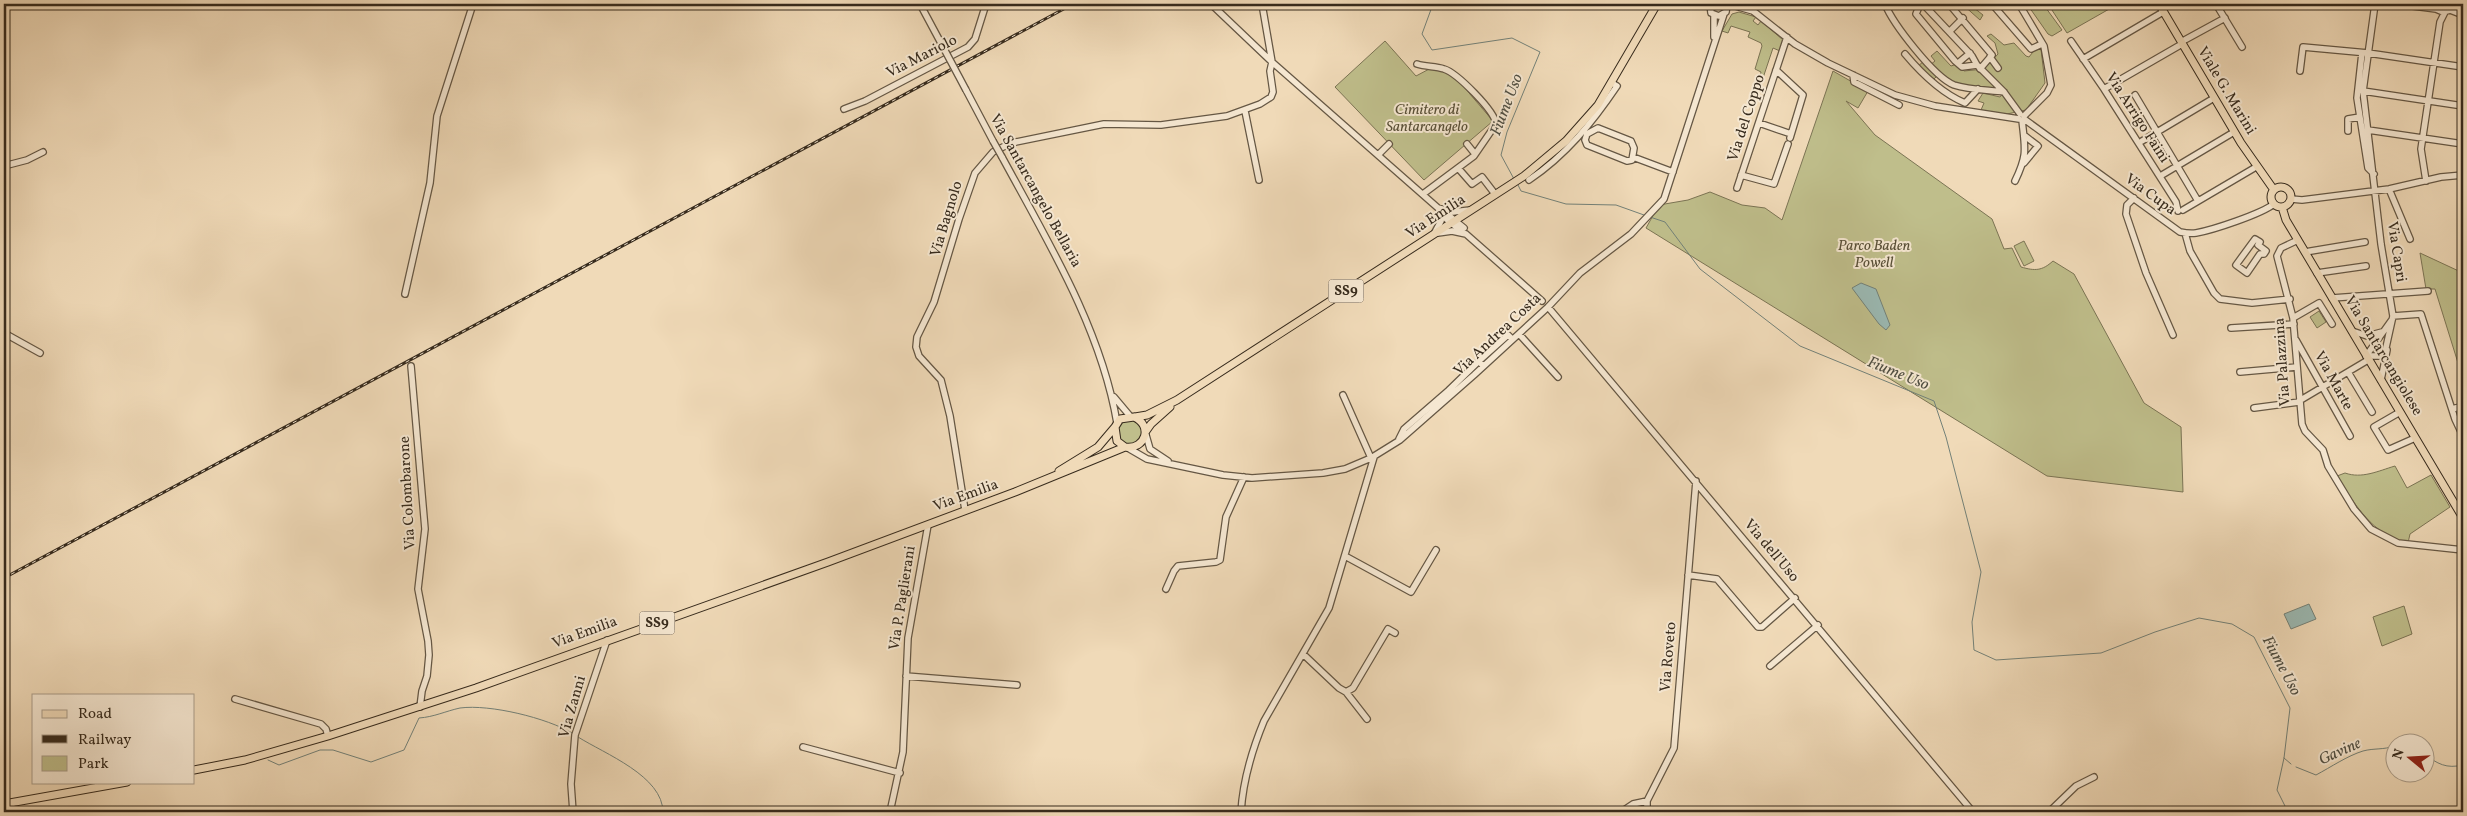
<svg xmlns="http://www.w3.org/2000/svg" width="2467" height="816" viewBox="0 0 2467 816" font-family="Vollkorn,serif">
	<rect width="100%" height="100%" fill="#f0dab8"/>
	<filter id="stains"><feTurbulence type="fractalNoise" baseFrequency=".004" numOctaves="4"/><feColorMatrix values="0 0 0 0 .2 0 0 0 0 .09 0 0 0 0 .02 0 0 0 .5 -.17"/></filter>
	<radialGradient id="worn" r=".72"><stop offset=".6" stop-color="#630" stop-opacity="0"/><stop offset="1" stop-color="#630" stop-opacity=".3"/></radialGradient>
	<path fill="#bfbe8b" stroke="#7b7454" d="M1962,4H1969L1983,15L1980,20Z
		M2027,4H2043L2062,30L2052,36L2048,34Z
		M2048,4H2118L2067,33Z
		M1739,12L1756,17L1753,21L1758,25L1761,21L1783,40L1780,51L1773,48L1761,84H1758L1761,72L1755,69L1762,46L1761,43L1748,37L1750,32L1731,26L1728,33L1722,31L1732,14Z
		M1991,34L2004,45L2014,43L2026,56L2029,57L2036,48L2041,49L2045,83L2026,110L2002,115L1981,110L1984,103L1978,101L1983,93L2000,97L2003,93L1956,86L1930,65L1935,61L1931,56L1937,51L1951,66L1957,64L1964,71L1984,69L1998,54L1995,43L1987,36Z
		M1385,41L1416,76L1433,67L1452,73L1493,121L1424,180L1335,87Z
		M1924,61L1937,76L1933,80L1917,67Z
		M1833,71L1868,91L1858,108L1846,101L1875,135L1992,219L2004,249L2012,248L2021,267C2035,271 2042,271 2053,261L2074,274L2144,403L2181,427L2183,492L2047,476L1646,228L1659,205L1688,200L1710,192L1742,205L1765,208L1782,220Z
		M2024,241L2034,261L2024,266L2014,246Z
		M2420,253L2463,273V379L2435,289H2426Z
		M2319,311L2326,322L2317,328L2310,317Z
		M1118 432a12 12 0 1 1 24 0a12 12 0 1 1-24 0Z
		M2395,466L2407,488L2431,475L2450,507L2410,534L2408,543C2371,534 2356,506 2337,476L2345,473C2362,479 2378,471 2395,466Z
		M2404,606L2412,634L2382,646L2373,617Z"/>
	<path fill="#9bbab4" stroke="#738178" d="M1861,283L1876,289L1890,325L1886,330L1879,324L1852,288Z
		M2309,604L2316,619L2291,629L2284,614Z"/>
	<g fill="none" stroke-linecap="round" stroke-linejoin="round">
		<path stroke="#738178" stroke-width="1" d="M1433,4L1422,34L1432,50L1512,38L1540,52L1507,132L1501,155L1514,179
			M1518,185L1521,191L1566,204L1616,205L1644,215
			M1650,217L1665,222L1700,269L1800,346L1934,401L1946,437L1981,572L1972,622L1974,650L1996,660L2101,653L2155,632L2199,618L2232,624L2254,637L2290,708L2284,758L2277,790L2288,812
			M578,737C605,754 663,776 663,812
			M2424,754C2438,764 2446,769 2463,765
			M2284,758L2291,764
			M268,760L279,765L320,750H333L371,762L404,750L419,718C434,717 446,711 460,708C490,704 547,718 572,733
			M2296,767L2316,775C2331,767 2347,756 2363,751C2374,748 2384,750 2394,746"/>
		<defs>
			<path id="minor" d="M920,4L942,45
				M1211,4L1272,62L1438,208L1453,212L1470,210
				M1710,4L1711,13L1719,16L1726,12L1727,4
				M1728,4L1753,11L1795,44L1828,63L1895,95L1935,106L2019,119
				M1885,4C1893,24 1934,77 1954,85C1969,90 1988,90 2004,92
				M1920,4L1916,14L1955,61L1962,67L1977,65
				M1923,4L1972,56L1977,65L2004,92L2020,114
				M1949,4L1992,55L1980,69
				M1992,4L2031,49L2042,44
				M2019,4L2044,46L2051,85L2047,93L2024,116
				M2216,4L2242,47
				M2397,4L2436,9
				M2434,4L2436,9L2443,12L2450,10L2454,4
				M2456,4L2463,11
				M2450,10L2463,15
				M1714,15V37
				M1950,31L1963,18
				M2071,41L2104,89L2176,202L2178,211
				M2181,42L2225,18
				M2362,53L2357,98L2368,168L2374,174
				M1905,54C1921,73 1941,93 1965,103L1978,89
				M1990,57L1998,68
				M2083,59L2163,12
				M1958,63L1970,53
				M1417,64C1426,67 1435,66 1444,69C1457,73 1495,111 1496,124L1474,156L1423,194
				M1776,70L1803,95L1790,138
				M2300,71L2303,47L2368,53L2463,67
				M1853,75L1854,82L1899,105
				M2104,89L2182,44
				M966,90L993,141
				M2363,91L2463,106
				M2135,95L2198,201
				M844,109L865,101L968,47L975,39L986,4
				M1245,111L1259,180
				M2024,119L2180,232C2185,233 2190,234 2196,233C2213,230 2261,214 2274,204
				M1759,123L1791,134
				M1598,128L1631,141L1634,148L1632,160L1627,161L1587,145L1585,140L1587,134Z
				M2368,130L2463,144
				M2348,131V119L2360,117
				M2142,141L2214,98
				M1467,144L1475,154
				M1378,155L1389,144
				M1002,157C1047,240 1101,328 1117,423
				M1633,157L1673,172
				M2024,163L2038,146L2025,136
				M4,166L27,160L43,152
				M1458,168L1472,184L1482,177L1495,194
				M1741,175L1774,184L1788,144
				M2162,175L2234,132
				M1529,180C1566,155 1592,123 1617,86L1612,83
				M2015,181C2028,154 2025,149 2022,120
				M2426,181L2421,149L2440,22L2445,12
				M1737,188L1787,37
				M2389,189L2410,239
				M2134,198L2127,205L2126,214L2146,273L2173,335
				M2291,199L2302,200L2389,189L2441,177L2463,175
				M2183,210L2256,167
				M1443,211L1464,228
				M1440,212C1446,221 1454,224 1461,231
				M1435,232L1441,221L1440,213
				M1438,233L1452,231L1466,234L1542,301
				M2185,233L2190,251L2214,293L2220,299L2252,303L2290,299
				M2255,239L2260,242L2258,245L2266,251L2264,254H2260L2247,273L2236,265Z
				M2298,240L2281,248L2277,256L2293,318L2302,424L2305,431L2323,450L2328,466L2354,509L2371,529L2398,543L2463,550
				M2305,252L2365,242
				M2317,273L2366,266
				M405,294L430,183L437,116L473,4
				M2332,298L2428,291
				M1548,307L1973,812
				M2393,316L2421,314L2455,419L2463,436
				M2293,318L2319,303L2332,324
				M2231,328L2294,324
				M2352,331L2367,336L2382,332
				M4,333L40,353
				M1519,334L1558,377
				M2296,340L2350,436
				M2366,356H2379L2385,352L2393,316L2381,244L2363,91L2375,4
				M2366,356L2391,321
				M411,366L425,529L418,589L428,641L429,655L427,676L422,691L420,707
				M1483,366L1479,361L1508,335L1512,339
				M2240,372L2296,367
				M2348,372L2372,412
				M2381,380L2387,350
				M1451,393L1449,390L1479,361
				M1343,395L1371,458
				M1114,397L1130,416
				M2299,401L2368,360
				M2254,408L2299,402
				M2452,409L2463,406
				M2400,412L2374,427L2388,450L2415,438
				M1146,435L1150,449L1168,461
				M1399,439L1404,429L1449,390
				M1128,448L1147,459L1223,475L1252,478L1323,473L1345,469L1371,458L1400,440L1474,375L1548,307L1580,273L1631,234L1664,199L1724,14
				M965,510L950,416L941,380L919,356L916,347L917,337L934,302L959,219L975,173L993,152L1011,143L1104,124L1161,125L1227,116L1260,104L1271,97L1273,92L1270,71L1272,62L1262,4
				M1345,556L1411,592L1436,550
				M1688,575L1717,579L1758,627H1762L1795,598
				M1166,589L1174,571L1178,566L1216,562L1220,560L1226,517L1244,477
				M1303,654L1339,688L1346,692L1367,719
				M1770,666L1818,625
				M906,676L1017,685
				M1346,692L1353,688L1388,629L1395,633
				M235,699L321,724L326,729L328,736
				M803,747L900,773
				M1647,801V809L1650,812
				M4,811L13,803
				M573,812L571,784L575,735L607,640
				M890,812L903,752L908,638L928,525
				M1241,812C1243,780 1252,750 1264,721L1329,608L1374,457
				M1621,812L1633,804L1647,801L1674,748L1696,481
				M2049,812L2076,786L2094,777"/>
			<path id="major" d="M2159,4L2241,143L2274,190
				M2271 197a10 10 0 1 1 20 0a10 10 0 1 1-20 0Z
				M2282,207L2286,220L2463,518
				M1135,417L1147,415L1177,400L1524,176L1566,141L1598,105L1657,4
				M1146,431L1151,424L1170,407
				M1059,471L1098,447L1115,427
				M194,770L245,760L328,736L476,688L828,562L1015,492L1125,447C1146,450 1153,425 1134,417L1120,419L1115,427L1117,441L1125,447
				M4,804L127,782"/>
		</defs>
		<use href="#minor" stroke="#655744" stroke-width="8"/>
		<use href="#major" stroke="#372b1d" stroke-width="9"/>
		<use href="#minor" stroke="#f5e7d1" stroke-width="5.5"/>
		<use href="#major" stroke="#f0dab8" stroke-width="7"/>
		<defs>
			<path id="rail" d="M4,578L1073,4"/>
		</defs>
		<use href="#rail" stroke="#372b1d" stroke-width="3"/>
		<use href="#rail" stroke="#f5e7d1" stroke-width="1" stroke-dasharray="4" stroke-linecap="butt"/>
		<defs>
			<path id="minor-bridge" d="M942,45L966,90
				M993,141L1002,157"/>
		</defs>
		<use href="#minor-bridge" stroke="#655744" stroke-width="8" stroke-linecap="butt"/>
		<use href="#minor-bridge" stroke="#f5e7d1" stroke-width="5.5"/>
	</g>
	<g text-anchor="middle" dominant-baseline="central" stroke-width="4" stroke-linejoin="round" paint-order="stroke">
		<g fill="#f5e7d1" stroke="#706353" stroke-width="1">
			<rect x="1328.5" y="279.5" width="35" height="23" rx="4"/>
			<rect x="639.5" y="611.5" width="35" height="23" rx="4"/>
		</g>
		<g font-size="14" font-weight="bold" fill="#372b1d">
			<text x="1346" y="291">SS9</text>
			<text x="657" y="623">SS9</text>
		</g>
		<g font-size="15" fill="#372b1d" stroke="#f5e7d1">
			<text transform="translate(922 57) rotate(-27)">Via Mariolo</text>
			<text transform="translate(2226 91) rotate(59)">Viale G. Marini</text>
			<text transform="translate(1747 118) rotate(-72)">Via del Coppo</text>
			<text transform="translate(2137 118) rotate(57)">Via Arrigo Faini</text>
			<text transform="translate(1035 191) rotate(61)">Via Santarcangelo Bellaria</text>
			<text transform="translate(2150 195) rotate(36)">Via Cupa</text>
			<text transform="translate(1436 217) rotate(-33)">Via Emilia</text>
			<text transform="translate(947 219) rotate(-73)">Via Bagnolo</text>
			<text transform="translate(2396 252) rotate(81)">Via Capri</text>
			<text transform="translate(1498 335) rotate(-43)">Via Andrea Costa</text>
			<text transform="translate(2383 356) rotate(59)">Via Santarcangiolese</text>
			<text transform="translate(2283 362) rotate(-94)">Via Palazzina</text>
			<text transform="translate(2333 381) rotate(61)">Via Marte</text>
			<text transform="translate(408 493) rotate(-93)">Via Colombarone</text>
			<text transform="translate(966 496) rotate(-20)">Via Emilia</text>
			<text transform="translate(1771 551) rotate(50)">Via dell'Uso</text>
			<text transform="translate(903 598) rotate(-81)">Via P. Paglierani</text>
			<text transform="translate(585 633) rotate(-20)">Via Emilia</text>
			<text transform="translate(1669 657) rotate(-85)">Via Roveto</text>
			<text transform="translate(573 707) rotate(-74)">Via Zanni</text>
		</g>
		<g font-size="15" font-style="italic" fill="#595038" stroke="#f5e7d1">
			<text x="1427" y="110">Cimitero di<tspan x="1427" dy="17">Santarcangelo</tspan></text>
			<text x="1874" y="246">Parco Baden<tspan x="1874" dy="17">Powell</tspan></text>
		</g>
		<g font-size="16" font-style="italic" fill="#504f43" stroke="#f5e7d1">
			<text transform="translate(1507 105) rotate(-69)">Fiume Uso</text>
			<text transform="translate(1898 374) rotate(22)">Fiume Uso</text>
			<text transform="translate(2281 666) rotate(62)">Fiume Uso</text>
			<text transform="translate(2340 752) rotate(-24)">Gavine</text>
		</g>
	</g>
	<rect width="2467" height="816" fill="none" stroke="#f0dab8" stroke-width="20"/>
	<rect x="5" y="5" width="2457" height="806" fill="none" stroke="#372b1d" stroke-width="2.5"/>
	<rect x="10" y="10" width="2447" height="796" fill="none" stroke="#372b1d"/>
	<rect x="32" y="694" width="162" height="90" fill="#f5e7d1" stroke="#a99c89"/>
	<rect x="42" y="710" width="25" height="8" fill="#f0dab8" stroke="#a99c89"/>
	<text x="78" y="718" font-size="15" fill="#372b1d">Road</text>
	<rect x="42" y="735" width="25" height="8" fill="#372b1d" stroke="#a99c89"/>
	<text x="78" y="744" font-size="15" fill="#372b1d">Railway</text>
	<rect x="42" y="756" width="25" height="15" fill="#bfbe8b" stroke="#a99c89"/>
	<text x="78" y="768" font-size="15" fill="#372b1d">Park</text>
	<g transform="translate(2410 758) rotate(288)"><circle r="24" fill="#f5e7d1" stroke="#a99c89"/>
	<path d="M0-4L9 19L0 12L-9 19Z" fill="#8f2418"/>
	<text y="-8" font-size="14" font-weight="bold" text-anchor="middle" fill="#372b1d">N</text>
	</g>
	<rect width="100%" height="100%" filter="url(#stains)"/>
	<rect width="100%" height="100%" fill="url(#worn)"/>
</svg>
